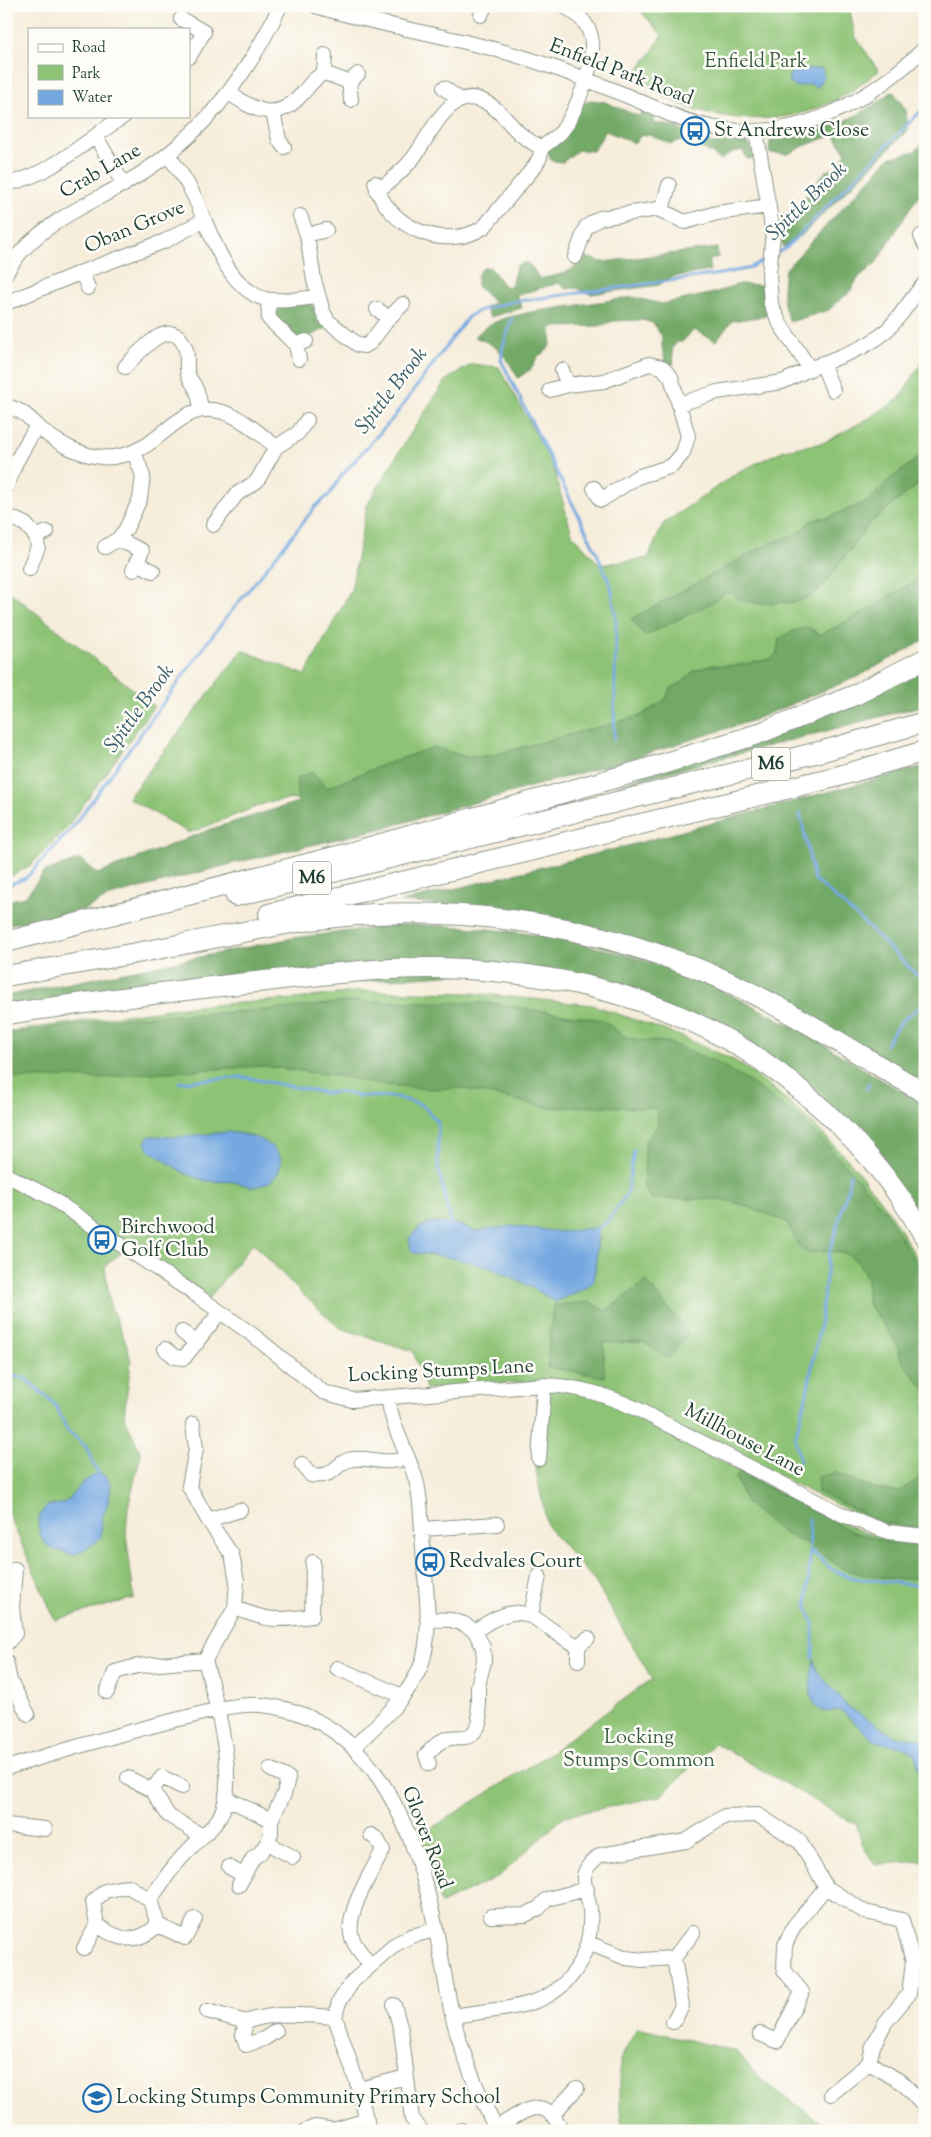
<svg xmlns="http://www.w3.org/2000/svg" width="931" height="2137" viewBox="0 0 931 2137" font-family="'Sorts Mill Goudy',serif">
	<rect width="100%" height="100%" fill="#fdfcf7"/>
	<filter id="ink" filterUnits="userSpaceOnUse"><feTurbulence type="fractalNoise" baseFrequency=".02" numOctaves="2"/><feDisplacementMap in="SourceGraphic" scale="10" xChannelSelector="R" yChannelSelector="G"/><feConvolveMatrix kernelMatrix="1 2 1 2 8 2 1 2 1" color-interpolation-filters="sRGB"/></filter>
	<filter id="wash" filterUnits="userSpaceOnUse"><feTurbulence type="fractalNoise" baseFrequency=".0096" numOctaves="4" result="noise"/><feDisplacementMap in="SourceGraphic" scale="20" xChannelSelector="R" yChannelSelector="G"/><feGaussianBlur stdDeviation="1.12" result="paint"/><feColorMatrix in="noise" values="0 0 0 0 0 0 0 0 0 0 0 0 0 0 0 0 0 1.4 0 .05"/><feComposite in="paint" operator="in"/></filter>
	<g filter="url(#wash)">
		<rect width="100%" height="100%" fill="#f6edda"/>
		<path fill="#8dc375" stroke="#568054" d="M636,6H849L855,36L879,71C867,79 855,90 842,97C777,133 689,123 633,75L650,55L662,35Z
			M925,357V597L656,721L336,794L269,802L189,833L128,798L242,650L305,675L351,590L367,505L405,442L446,380L472,364L499,367L552,463L572,534L600,565L648,558L663,524L738,472L784,450L823,443L871,417L900,398Z
			M6,589L154,706L69,825L31,865L6,879Z
			M362,991L472,993L593,1005L683,1037L734,1060L769,1085L808,1119L851,1163L889,1212L925,1271V1532L881,1525L816,1495L690,1431L687,1443L787,1496L865,1533L925,1545V1865L921,1861L875,1865L862,1844L857,1825L715,1743L661,1796L565,1816L499,1876L441,1904L419,1836L544,1757L652,1679L594,1580L547,1526L536,1470L538,1410L536,1381L426,1389L413,1351L340,1328L299,1291L253,1243L209,1298L130,1246L105,1266L110,1305L127,1345L131,1362L124,1415L141,1454L128,1507L126,1533L134,1598L55,1620L6,1508V1032L183,1007L295,999Z
			M637,2028L736,2051L763,2081L833,2131H622L620,2110V2060Z"/>
		<path fill="#72a966" stroke="#48734d" d="M893,91L906,110L908,130L802,235L783,247L780,229L789,211L800,203L826,171L837,168L846,153L834,135L804,146L788,154L769,153L770,141C817,136 856,120 893,91Z
			M591,100L605,102L638,116L645,109L651,113L654,124C675,122 694,140 715,144L719,141L749,144L755,158L747,159L742,150L730,153L721,160L708,151L681,140L671,144L650,135H641L635,143L606,131L593,151L578,150L563,162L552,161L547,151L582,104Z
			M925,141V190L912,205L876,263L859,277L849,293L837,302L829,310L790,322C781,302 782,292 785,270L889,158L915,151Z
			M717,248L718,257L710,260V271L672,277L659,285L591,294L576,288L566,289L559,283L516,295L522,308L490,317L485,307L494,303L477,286V275L483,268L490,267L504,286L511,287L516,266L526,262L533,268L539,279C556,275 575,274 583,256L602,262Z
			M739,284L761,285L766,302V316L732,321L716,341L694,330L682,342H677L672,348L674,364H666L662,347V337L653,323L642,320L613,321L600,326L551,327C551,340 553,350 539,355L531,369L518,378C505,355 500,346 474,337L487,326L502,319L531,312L633,297L662,304L714,293Z
			M311,304L327,328L302,340H299L274,317L276,307Z
			M925,452V479L870,523L824,585L811,596L796,602L759,604L738,599L733,592L725,593L711,603L645,636L631,619L772,542L788,538L804,529L808,523L819,518L829,517L868,501L888,481Z
			M925,575V640L859,676L751,721L623,761L384,828L235,863L110,896L84,910L6,925V901L25,897L45,871L81,859L97,874L211,829L298,802L296,778L313,772L326,788L382,765L434,747L463,756H490L640,716L665,700L671,688L683,682L693,671L712,665L733,666L771,659L777,653L779,639L793,631L808,627L820,635L855,617Z
			M925,667V705L616,786Z
			M925,766V1086L775,998L471,907L401,902L627,846Z
			M399,925C483,925 557,934 638,959C652,964 667,967 681,973C714,986 746,1002 777,1018C828,1045 875,1078 925,1104V1224L770,1058L524,969L6,1008V996L293,938Z
			M357,1001L490,1003L603,1020L623,1036L638,1040L667,1042L714,1061L756,1086L804,1122L846,1165L885,1211L912,1256L925,1279V1389L903,1363L895,1341L867,1302V1279L859,1263L845,1253L822,1251L809,1254L798,1245L787,1222L743,1205L720,1199H652L644,1189L645,1140L658,1126L657,1109L599,1106L550,1108L461,1088L431,1089L386,1085L332,1075L263,1066L135,1074L100,1079L73,1077L6,1079V1034L136,1017L270,1010Z
			M646,1281L689,1333L668,1358L643,1342L604,1343V1377L547,1367L553,1305L589,1302L606,1311Z
			M925,1465V1529L883,1523L818,1492L817,1477L836,1473L872,1488L898,1492L918,1479Z
			M739,1472L853,1532L888,1542L925,1547V1578L897,1579L864,1575L843,1569L805,1543L783,1533L746,1503L736,1478Z"/>
		<path fill="#75a8e1" stroke="#4a728a" d="M822,68L824,77L819,86L814,87L811,84L796,87L788,81L790,73L793,70Z
			M227,1132C248,1134 273,1139 282,1161L278,1173L271,1181L260,1186L252,1187L236,1182L206,1181L184,1173L148,1149L145,1142L149,1136L176,1137Z
			M433,1222L457,1224L475,1231L512,1226L563,1232L599,1227L594,1281L588,1287L555,1302C505,1269 473,1259 414,1253L411,1250L409,1239C416,1229 422,1225 433,1222Z
			M98,1473L106,1476L111,1485L109,1500L102,1517L101,1537L94,1544L74,1555C68,1553 61,1552 55,1550C36,1541 32,1516 49,1505C72,1506 69,1494 84,1482C88,1479 93,1476 98,1473Z
			M814,1659L817,1671L847,1706L891,1734L903,1738L925,1739V1780L919,1770L915,1753L902,1747L876,1742L842,1711C836,1709 830,1713 823,1711C805,1705 811,1673 814,1659Z"/>
		<g fill="none" stroke-linecap="round" stroke-linejoin="round">
			<path stroke="#75a8e1" stroke-width="3" d="M775,254L786,248L925,107
				M512,319L503,346L501,360L596,551L611,586L616,618L614,740
				M800,813L814,879L865,924L916,974L925,975
				M6,886L26,878L72,828L218,628L316,506L329,495L342,475L394,417L468,317L478,311L511,302L720,274L746,269L766,260
				M886,1045C898,1022 903,1018 925,1004
				M179,1082L243,1077L325,1093L342,1092L357,1096L396,1097L422,1105L438,1122V1166L451,1223
				M867,1089L869,1083
				M599,1227L608,1221L627,1193L634,1150
				M6,1374L26,1379L48,1398L56,1406L67,1430L86,1447L98,1473
				M800,1461L795,1438L806,1398L820,1325L829,1254L848,1188L850,1174
				M809,1518L810,1550L807,1608L813,1624V1657
				M811,1551L833,1570L853,1578L925,1586"/>
		</g>
	</g>
	<g filter="url(#ink)">
		<g fill="none" stroke-linecap="round" stroke-linejoin="round">
			<defs>
				<path id="minor" d="M316,6C384,27 454,36 522,57C557,68 591,81 625,95C652,106 678,120 706,126C790,146 865,105 925,48
					M481,15L485,6
					M181,19L204,32L189,57
					M324,73L325,55
					M444,88L459,99
					M229,93C255,111 277,123 302,94C310,85 314,78 324,73L349,82
					M351,100L349,82L358,74
					M273,112L279,140L284,147
					M756,131L773,233L769,274L771,304L780,324L810,369C835,357 866,350 886,331C901,317 911,298 925,283
					M96,137L124,185
					M168,155C177,167 186,180 193,194C209,226 225,288 265,299C281,303 302,298 319,297
					M375,183C387,227 445,253 484,227L535,166L540,157L541,148C549,142 556,138 562,131C576,112 597,60 591,37C588,23 577,13 564,6
					M6,184C52,175 86,140 124,116
					M377,191C391,181 403,171 414,157C430,136 450,83 485,102C498,108 506,120 516,130C523,138 532,142 541,148
					M662,210L669,185
					M300,216L307,235L326,230
					M307,235L314,280L323,312L328,321L358,345L364,346L370,343L389,318
					M921,236L925,245
					M575,257L586,227L600,218L658,209L685,222L717,213L769,206
					M82,272L165,241L204,220
					M6,273C11,265 16,257 22,251C54,215 102,199 142,173C205,132 249,73 280,6
					M268,300L269,319L296,345
					M6,303L82,272L88,288
					M377,309L389,318L403,304
					M299,359L296,345L306,341
					M822,363L833,390
					M125,367C138,354 171,312 185,347C189,355 185,365 188,374C189,379 193,383 195,387C199,394 200,402 201,410
					M562,370L568,385
					M550,390L568,385L604,381L649,364L662,367L671,377L688,436L683,453L672,466L637,477L601,500L594,488
					M680,404L717,392L782,382L810,369
					M6,406C27,412 28,418 43,431C59,444 82,456 102,457C116,459 133,453 145,446C161,436 175,420 192,413C223,400 255,429 276,447
					M6,488L16,462L37,425
					M6,515L25,524L36,536
					M213,525L237,494L257,481L276,447L298,433L307,420
					M118,539L142,551L133,570
					M105,547L118,539L126,529L140,499L143,476L134,452
					M136,563L153,571
					M29,569L38,547L36,536L47,532
					M6,1175L48,1196L199,1297L253,1335L323,1392L352,1400L544,1385C578,1386 606,1395 637,1409L843,1515L888,1532L925,1536
					M182,1332L197,1343
					M165,1349L175,1357L184,1358L220,1312
					M539,1459L544,1385
					M302,1464L311,1475C336,1479 335,1461 353,1459C374,1457 384,1466 407,1458
					M208,1520L240,1510
					M422,1529L497,1524
					M235,1608C268,1621 277,1621 312,1616L313,1562
					M531,1615L539,1576
					M427,1619L451,1620L464,1624L475,1631L483,1647L484,1661L478,1686V1706L480,1723C468,1743 468,1735 450,1738C439,1740 433,1748 426,1755L429,1764
					M475,1631C528,1593 531,1622 578,1646
					M6,1644L15,1634L12,1607L15,1569
					M578,1660V1646L588,1638
					M6,1661L10,1681L28,1714
					M337,1668L402,1696
					M107,1692L115,1672L137,1666L205,1660
					M354,1747C378,1723 406,1700 420,1668C434,1635 425,1584 423,1548C421,1525 422,1501 416,1480C407,1450 392,1429 388,1397
					M6,1768C65,1750 124,1732 184,1718C208,1712 235,1703 261,1705C360,1714 404,1805 427,1891C438,1931 443,1973 452,2014C462,2055 478,2093 497,2131
					M128,1778L152,1790L168,1815L202,1836
					M152,1790L162,1777L182,1787
					M228,1799L271,1820
					M6,1825L45,1829
					M267,1843L293,1857
					M229,1867L243,1875
					M239,1885L253,1858L260,1853L267,1843L271,1834V1820L284,1794L288,1778L270,1769
					M150,1900C161,1884 171,1868 185,1854C195,1842 211,1831 219,1818C240,1783 215,1699 205,1660L235,1608L237,1581L232,1555L208,1520L189,1486L196,1449L193,1424
					M491,1916L525,1915L539,1908L547,1899L587,1889
					M158,1925L185,1938L195,1919
					M588,1943L626,1958L642,1960L674,1958L682,2006L673,2022
					M84,1948L97,1925L93,1902L105,1891L128,1886L150,1900L158,1925C136,1945 120,1941 97,1925
					M674,1958L693,1933
					M370,1965C364,1956 353,1945 351,1934C347,1910 372,1871 383,1850L377,1839L371,1835
					M394,2005L401,2030L412,2119L422,2131
					M207,2011L246,2022
					M453,2016C480,2011 513,2010 539,2000C576,1984 593,1948 590,1910C589,1899 583,1886 584,1876C586,1866 593,1861 600,1855L686,1841L725,1816L758,1815L800,1842L826,1887L865,1912L902,1920L913,1962L909,1994L885,2023L873,2046L869,2063L831,2094
					M276,2031L264,2039L246,2045L243,2035L246,2022C275,2011 304,2015 335,2017
					M760,2034L777,2041L802,1992L784,1970L785,1945L794,1926L826,1887
					M869,2063L903,2083L925,2108
					M359,2089L406,2077
					M553,2114L577,2088
					M496,2128C523,2112 545,2091 562,2131
					M305,2131L315,2127L334,2130L367,2120
					M369,2131L359,2089L335,2017L339,2002L353,1981L396,1944L411,1936L436,1930
					M458,2131L461,2130"/>
				<path id="highway" d="M236,896L823,751L925,722
					M269,914L839,776L925,751
					M6,942L342,855L643,770L755,735L855,695L925,659
					M6,976C62,966 118,957 173,946C240,933 306,917 373,914C493,909 603,929 713,975C788,1007 855,1053 925,1093
					M6,1014C96,1001 185,989 275,980C329,974 384,967 439,968C573,971 700,1004 804,1093C852,1133 894,1182 925,1237"/>
			</defs>
			<use href="#minor" stroke="#8a9587" stroke-width="16"/>
			<use href="#highway" stroke="#8a9587" stroke-width="22"/>
			<use href="#minor" stroke="#fff" stroke-width="14"/>
			<use href="#highway" stroke="#fff" stroke-width="20"/>
		</g>
	</g>
	<defs>
		<symbol id="bus-ring" viewBox="-11 -11 22 22"><circle r="9.5" fill="#fdfcf7" stroke="#1f6fb2" stroke-width="1.5"/><path d="M-5-6H5V4H4V6H2V4H-2V6H-4V4H-5ZM-3.5-4V0h7V-4ZM-3.5 1.2v1.5H-2V1.2ZM2 1.2v1.5H3.5V1.2Z" fill="#1f6fb2"/></symbol>
		<symbol id="school-ring" viewBox="-11 -11 22 22"><circle r="9.5" fill="#fdfcf7" stroke="#1f6fb2" stroke-width="1.5"/><path d="M0-5L7-2L0 1L-7-2ZM-4 1L0 2.5L4 1V4Q0 6-4 4Z" fill="#1f6fb2"/></symbol>
	</defs>
	<g fill-rule="evenodd">
		<use href="#bus-ring" x="679" y="115" width="32" height="32"/>
		<use href="#bus-ring" x="86" y="1224" width="32" height="32"/>
		<use href="#bus-ring" x="414" y="1546" width="32" height="32"/>
		<use href="#school-ring" x="81" y="2082" width="32" height="32"/>
	</g>
	<g text-anchor="middle" dominant-baseline="central" stroke-width="5" stroke-linejoin="round" paint-order="stroke">
		<g fill="#fdfcf7" stroke="#62766e" stroke-width="1">
			<rect x="752" y="747.5" width="38" height="33" rx="4"/>
			<rect x="293" y="861.5" width="38" height="33" rx="4"/>
		</g>
		<g font-size="19" font-weight="bold" fill="#1f3d34">
			<text x="771" y="764">M6</text>
			<text x="312" y="878">M6</text>
		</g>
		<g font-size="20" fill="#3a5e44" stroke="#fdfcf7">
			<text x="756" y="62">Enfield Park</text>
			<text x="639" y="1738">Locking<tspan x="639" dy="23">Stumps Common</tspan></text>
		</g>
		<g font-size="20" fill="#1f3d34" stroke="#fdfcf7">
			<text transform="translate(621 73) rotate(21)">Enfield Park Road</text>
			<text transform="translate(101 172) rotate(-30)">Crab Lane</text>
			<text transform="translate(135 228) rotate(-23)">Oban Grove</text>
			<text transform="translate(441 1372) rotate(-3)">Locking Stumps Lane</text>
			<text transform="translate(744 1441) rotate(28)">Millhouse Lane</text>
			<text transform="translate(426 1838) rotate(69)">Glover Road</text>
		</g>
		<g font-size="20" fill="#1f3d34" stroke="#fdfcf7" text-anchor="start">
			<text x="714" y="131">St Andrews Close</text>
			<text x="121" y="1228">Birchwood<tspan x="121" dy="23">Golf Club</tspan></text>
			<text x="449" y="1562">Redvales Court</text>
			<text x="116" y="2098">Locking Stumps Community Primary School</text>
		</g>
		<g font-size="21" font-style="italic" fill="#395d68" stroke="#fdfcf7">
			<text transform="translate(807 202) rotate(-44)">Spittle Brook</text>
			<text transform="translate(392 391) rotate(-52)">Spittle Brook</text>
			<text transform="translate(140 709) rotate(-54)">Spittle Brook</text>
		</g>
	</g>
	<rect width="931" height="2137" fill="none" stroke="#fdfcf7" stroke-width="25"/>
	<rect x="28" y="28" width="162" height="90" fill="#fdfcf7" stroke="#a4b0a9"/>
	<rect x="38" y="44" width="25" height="8" fill="#ffffff" stroke="#a4b0a9"/>
	<text x="72" y="52" font-size="15" fill="#1f3d34">Road</text>
	<rect x="38" y="65" width="25" height="15" fill="#8dc375" stroke="#a4b0a9"/>
	<text x="72" y="78" font-size="15" fill="#1f3d34">Park</text>
	<rect x="38" y="90" width="25" height="15" fill="#75a8e1" stroke="#a4b0a9"/>
	<text x="72" y="102" font-size="15" fill="#1f3d34">Water</text>
</svg>
